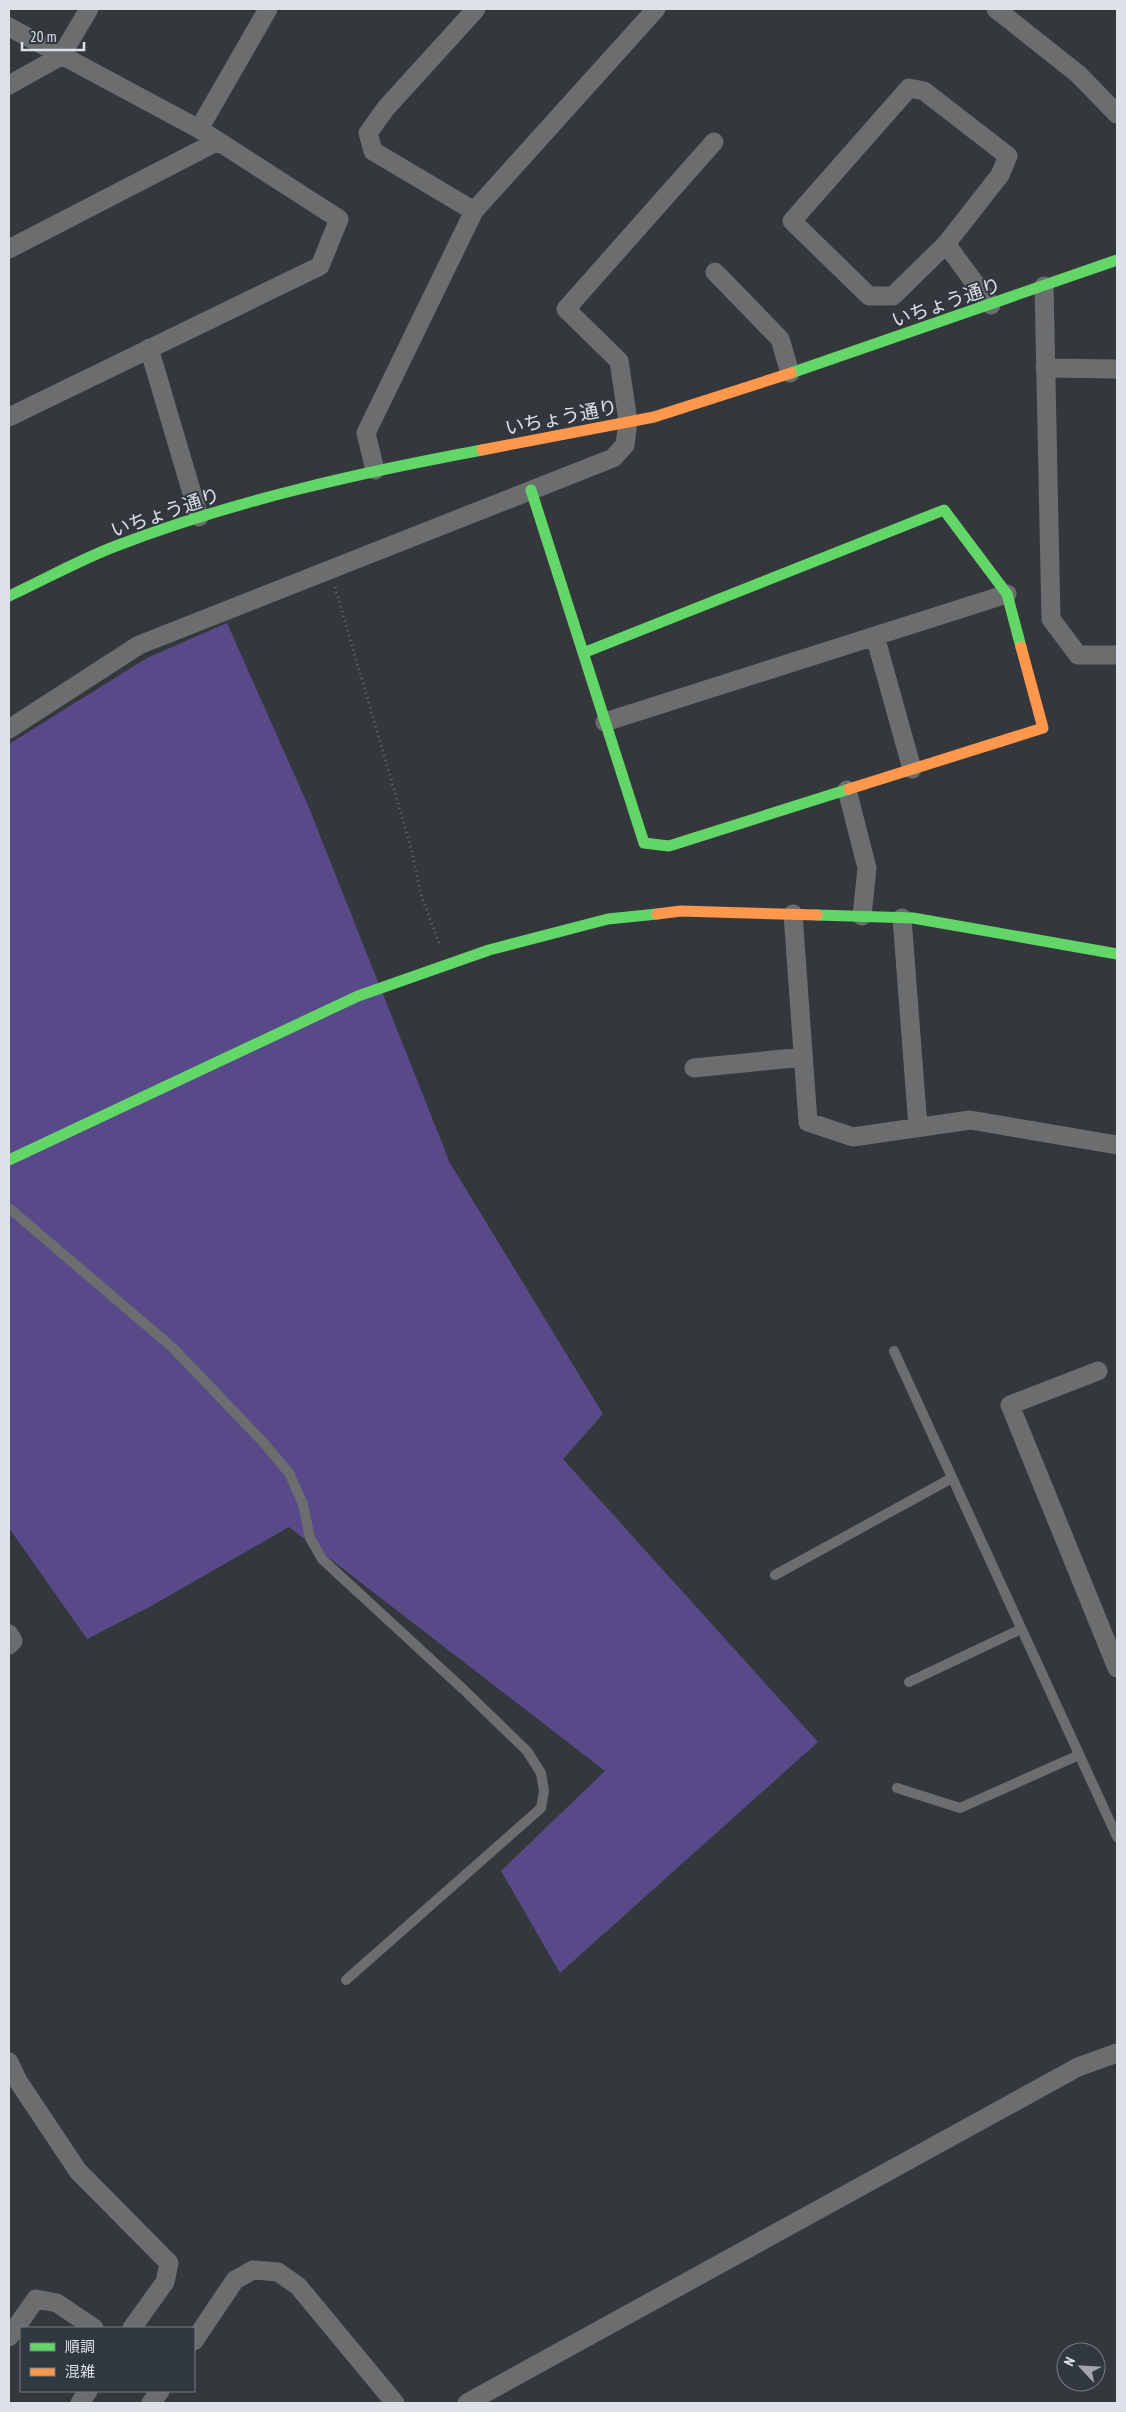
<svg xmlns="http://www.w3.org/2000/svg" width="1126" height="2412" viewBox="0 0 1126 2412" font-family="'PT Sans Narrow','Noto Sans JP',sans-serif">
	<rect width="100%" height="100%" fill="#34383c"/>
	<path fill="#584a88" d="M227,623L307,803L450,1163L603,1414L563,1459L818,1742L560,1973L501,1871L605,1771L289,1527L153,1605L87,1639L9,1528V744L147,658Z"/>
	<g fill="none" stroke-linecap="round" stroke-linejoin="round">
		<path stroke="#67696c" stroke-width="3" stroke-dasharray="1 4" stroke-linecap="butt" d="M335,587L412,851L421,895L439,943"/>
		<path stroke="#6b6d6e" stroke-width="10" d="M9,1208L173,1348L263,1442L289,1473L303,1504L310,1538L322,1559L463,1689L527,1751L541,1773L544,1791L541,1808L346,1980
			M894,1351L1117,1837
			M775,1575L952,1478
			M909,1682L1021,1629
			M897,1788L960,1808L1079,1755"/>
		<path stroke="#6b6d6e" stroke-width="19" d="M996,9L1078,74L1117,114
			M9,27L199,129L339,219L320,266L9,417
			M9,85L61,56L89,9
			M199,129L268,9
			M474,211L373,151L368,133L386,108L476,9
			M946,244L1000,175L1008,156L924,91L909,88L792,221L869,296H893L946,244L991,305
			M9,249L218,141
			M715,272L780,339L790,373
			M1044,286L1051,619L1078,655H1117
			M149,348L199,517
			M1045,368L1117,369
			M375,470L366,433L474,211L656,9
			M875,636L912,769
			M605,722L1007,594
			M9,729L139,645L613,458L625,445L628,421L619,361L566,309L714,142
			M847,790L867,868L862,916
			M793,914L808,1122L853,1137L970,1120L1117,1145
			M902,918L918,1127
			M694,1068L803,1057
			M1098,1371L1010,1405L1117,1668
			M9,1634L13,1641L9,1645
			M9,2062L18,2081L78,2171L169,2263L165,2282L132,2328
			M9,2337L36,2299L57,2303L94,2328
			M194,2341L235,2280L253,2270L278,2272L298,2286L395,2403
			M80,2403L88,2391
			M151,2403L160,2391
			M467,2403L1078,2067L1117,2053"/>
		<path stroke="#63d668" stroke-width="11" d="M791,373L1117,260
			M531,490L644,843L669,846L849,789
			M9,596C44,580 79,560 116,546C233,501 358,473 482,450
			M583,653L944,510L1007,594L1021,647
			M817,915L913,918L1117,954
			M9,1160L358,996L489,950L608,919L657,914"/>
		<path stroke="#ff974d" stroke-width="11" d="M482,450L654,417L791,373
			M849,789L1043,728L1021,647
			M657,914L681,911L817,915"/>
	</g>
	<g text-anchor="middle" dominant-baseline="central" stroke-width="4" stroke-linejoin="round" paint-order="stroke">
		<g font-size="19" fill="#dde2e8" stroke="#313840">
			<text transform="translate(946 302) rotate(-19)">いちょう通り</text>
			<text transform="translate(561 417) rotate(-11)">いちょう通り</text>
			<text transform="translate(165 512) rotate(-19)">いちょう通り</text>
		</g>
	</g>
	<rect width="1126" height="2412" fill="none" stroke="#dde2e8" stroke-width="20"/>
	<rect x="20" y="2327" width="175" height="65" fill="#313840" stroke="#767c83"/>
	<rect x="30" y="2343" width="25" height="8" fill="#63d668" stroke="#767c83"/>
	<text x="65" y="2352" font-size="15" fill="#dde2e8">順調</text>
	<rect x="30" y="2368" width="25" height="8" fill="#ff974d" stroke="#767c83"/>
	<text x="65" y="2377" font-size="15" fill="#dde2e8">混雑</text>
	<g transform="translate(1081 2367) rotate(295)"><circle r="24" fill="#313840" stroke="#767c83"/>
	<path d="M0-4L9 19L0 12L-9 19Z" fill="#a2a6ac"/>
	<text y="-8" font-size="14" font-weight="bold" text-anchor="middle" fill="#dde2e8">N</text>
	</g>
	<path d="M22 42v8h62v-8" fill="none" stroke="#dde2e8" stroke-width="2.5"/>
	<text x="30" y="42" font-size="15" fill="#dde2e8" stroke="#313840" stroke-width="4" paint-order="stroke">20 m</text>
</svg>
